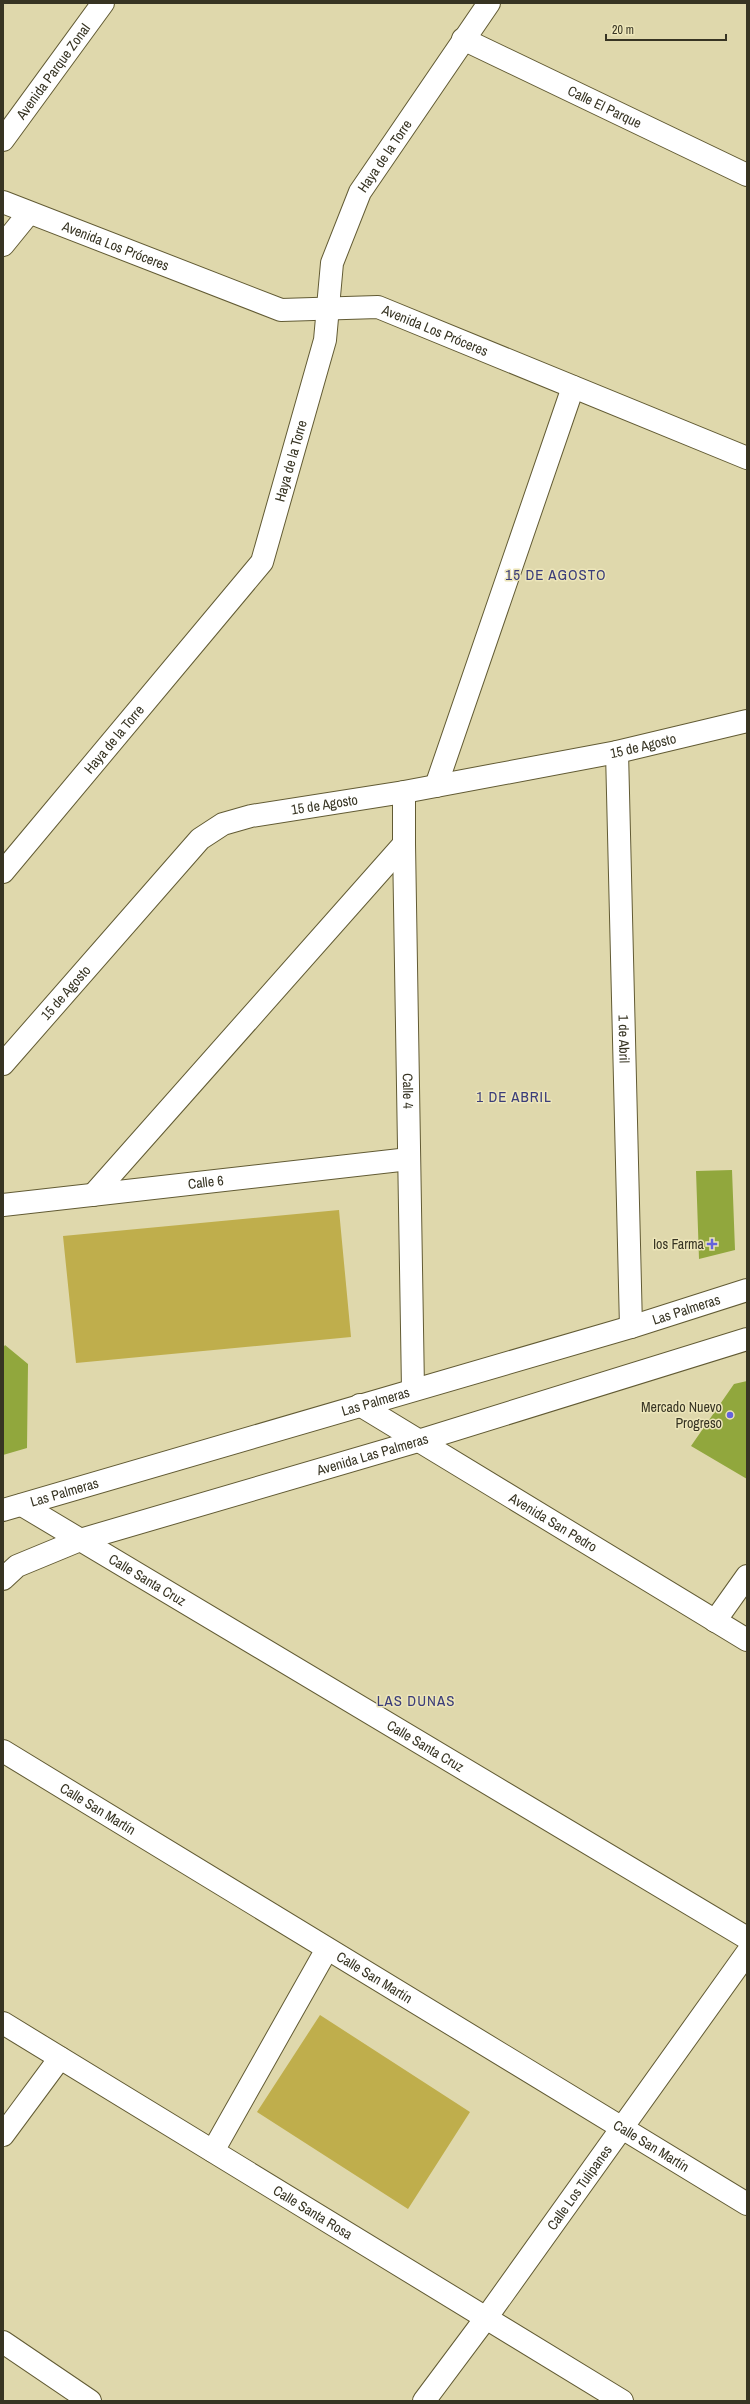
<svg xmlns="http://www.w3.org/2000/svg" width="750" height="2404" viewBox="0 0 750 2404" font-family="'Archivo Narrow',sans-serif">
	<rect width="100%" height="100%" fill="#dfd8ac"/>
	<path fill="#bfae4c" d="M339,1210L351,1337L76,1363L63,1236Z
		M320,2015L470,2112L408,2209L257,2112Z"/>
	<path fill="#91a73d" d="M732,1170L735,1250L699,1259L696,1171Z
		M5,1345L28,1364L27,1448L3,1455V1348Z
		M747,1381V1479L691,1446L734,1384Z"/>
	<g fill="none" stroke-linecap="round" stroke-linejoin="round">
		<defs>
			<g id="minor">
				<path id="s1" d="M463,39L747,175"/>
				<path id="s2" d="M3,140L103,3"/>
				<path id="s3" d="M3,202L281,310L378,307L747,458"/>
				<path d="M3,245L29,213"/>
				<path id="s4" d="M617,752L631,1327"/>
				<path d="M436,786L573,387"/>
				<path id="s5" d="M404,792V844L413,1389"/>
				<path id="s6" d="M3,872L262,562L325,340L332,263L360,192L489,3"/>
				<path id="s7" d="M3,1064L200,839L223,824L251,816L404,792L617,752L747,721"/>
				<path d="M93,1195L404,844"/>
				<path id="s8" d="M3,1205L409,1159"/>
				<path id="s9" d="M360,1405L747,1640"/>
				<path id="s10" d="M22,1505L747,1938"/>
				<path id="s11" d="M3,1510L631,1327L747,1290"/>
				<path id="s12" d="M3,1579L17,1566L80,1540L418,1441L747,1339"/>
				<path d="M715,1621L747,1576"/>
				<path id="s13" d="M3,1751L747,2204"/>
				<path id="s14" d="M3,2023L622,2401"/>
				<path d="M3,2135L60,2058"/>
				<path d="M213,2151L327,1949"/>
				<path d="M3,2342L90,2401"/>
				<path id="s15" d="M424,2401L486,2318L747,1953"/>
			</g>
		</defs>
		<use href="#minor" stroke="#625b34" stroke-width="24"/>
		<use href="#minor" stroke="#fff" stroke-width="22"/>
	</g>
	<g fill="#6563dd" stroke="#ece5b9" stroke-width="1.5">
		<path d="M710 1238h4v4h4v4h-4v4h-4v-4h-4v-4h4z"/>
		<circle cx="730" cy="1415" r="4"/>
	</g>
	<g text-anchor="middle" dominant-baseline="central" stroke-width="3" stroke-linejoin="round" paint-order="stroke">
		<g font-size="14" fill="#373423" stroke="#ece5b9">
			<text stroke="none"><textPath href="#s2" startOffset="85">Avenida Parque Zonal</textPath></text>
			<text stroke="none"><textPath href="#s1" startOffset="157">Calle El Parque</textPath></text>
			<text stroke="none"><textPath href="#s6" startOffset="832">Haya de la Torre</textPath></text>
			<text stroke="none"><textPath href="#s3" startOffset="121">Avenida Los Próceres</textPath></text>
			<text stroke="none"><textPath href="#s3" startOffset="457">Avenida Los Próceres</textPath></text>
			<text stroke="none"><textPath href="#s6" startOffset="509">Haya de la Torre</textPath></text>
			<text stroke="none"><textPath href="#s6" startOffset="173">Haya de la Torre</textPath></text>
			<text stroke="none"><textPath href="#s7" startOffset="754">15 de Agosto</textPath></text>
			<text stroke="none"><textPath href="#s7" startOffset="430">15 de Agosto</textPath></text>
			<text stroke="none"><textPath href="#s7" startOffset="95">15 de Agosto</textPath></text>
			<text stroke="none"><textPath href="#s4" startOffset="287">1 de Abril</textPath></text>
			<text stroke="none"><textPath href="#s5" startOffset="299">Calle 4</textPath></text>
			<text stroke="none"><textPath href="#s8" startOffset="204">Calle 6</textPath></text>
			<text stroke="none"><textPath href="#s11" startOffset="712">Las Palmeras</textPath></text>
			<text stroke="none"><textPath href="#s11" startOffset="388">Las Palmeras</textPath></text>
			<text stroke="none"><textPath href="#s12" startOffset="392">Avenida Las Palmeras</textPath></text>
			<text stroke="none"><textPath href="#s11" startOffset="64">Las Palmeras</textPath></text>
			<text stroke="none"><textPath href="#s9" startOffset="226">Avenida San Pedro</textPath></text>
			<text stroke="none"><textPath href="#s10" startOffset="146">Calle Santa Cruz</textPath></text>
			<text stroke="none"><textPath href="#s10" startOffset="470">Calle Santa Cruz</textPath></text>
			<text stroke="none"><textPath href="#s13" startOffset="111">Calle San Martín</textPath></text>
			<text stroke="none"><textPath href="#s13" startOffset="435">Calle San Martín</textPath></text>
			<text stroke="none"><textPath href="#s13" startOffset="759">Calle San Martín</textPath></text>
			<text stroke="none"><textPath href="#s15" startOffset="264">Calle Los Tulipanes</textPath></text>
			<text stroke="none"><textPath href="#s14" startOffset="363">Calle Santa Rosa</textPath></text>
		</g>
		<g font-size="14" fill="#373423" stroke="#ece5b9" text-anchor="end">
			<text x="704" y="1244">Ios Farma</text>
			<text x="722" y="1407">Mercado Nuevo<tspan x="722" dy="16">Progreso</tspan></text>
		</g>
		<g font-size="15" letter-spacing="1" fill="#3b3d79" stroke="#ece5b9">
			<text x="556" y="574">15 DE AGOSTO</text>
			<text x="514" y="1096">1 DE ABRIL</text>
			<text x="416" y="1700">LAS DUNAS</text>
		</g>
	</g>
	<rect width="750" height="2404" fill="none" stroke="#373423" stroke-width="8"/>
	<path d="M606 34v6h120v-6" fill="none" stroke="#373423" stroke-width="2"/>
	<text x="612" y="34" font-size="12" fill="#373423" stroke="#ece5b9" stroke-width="3" paint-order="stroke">20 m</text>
</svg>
